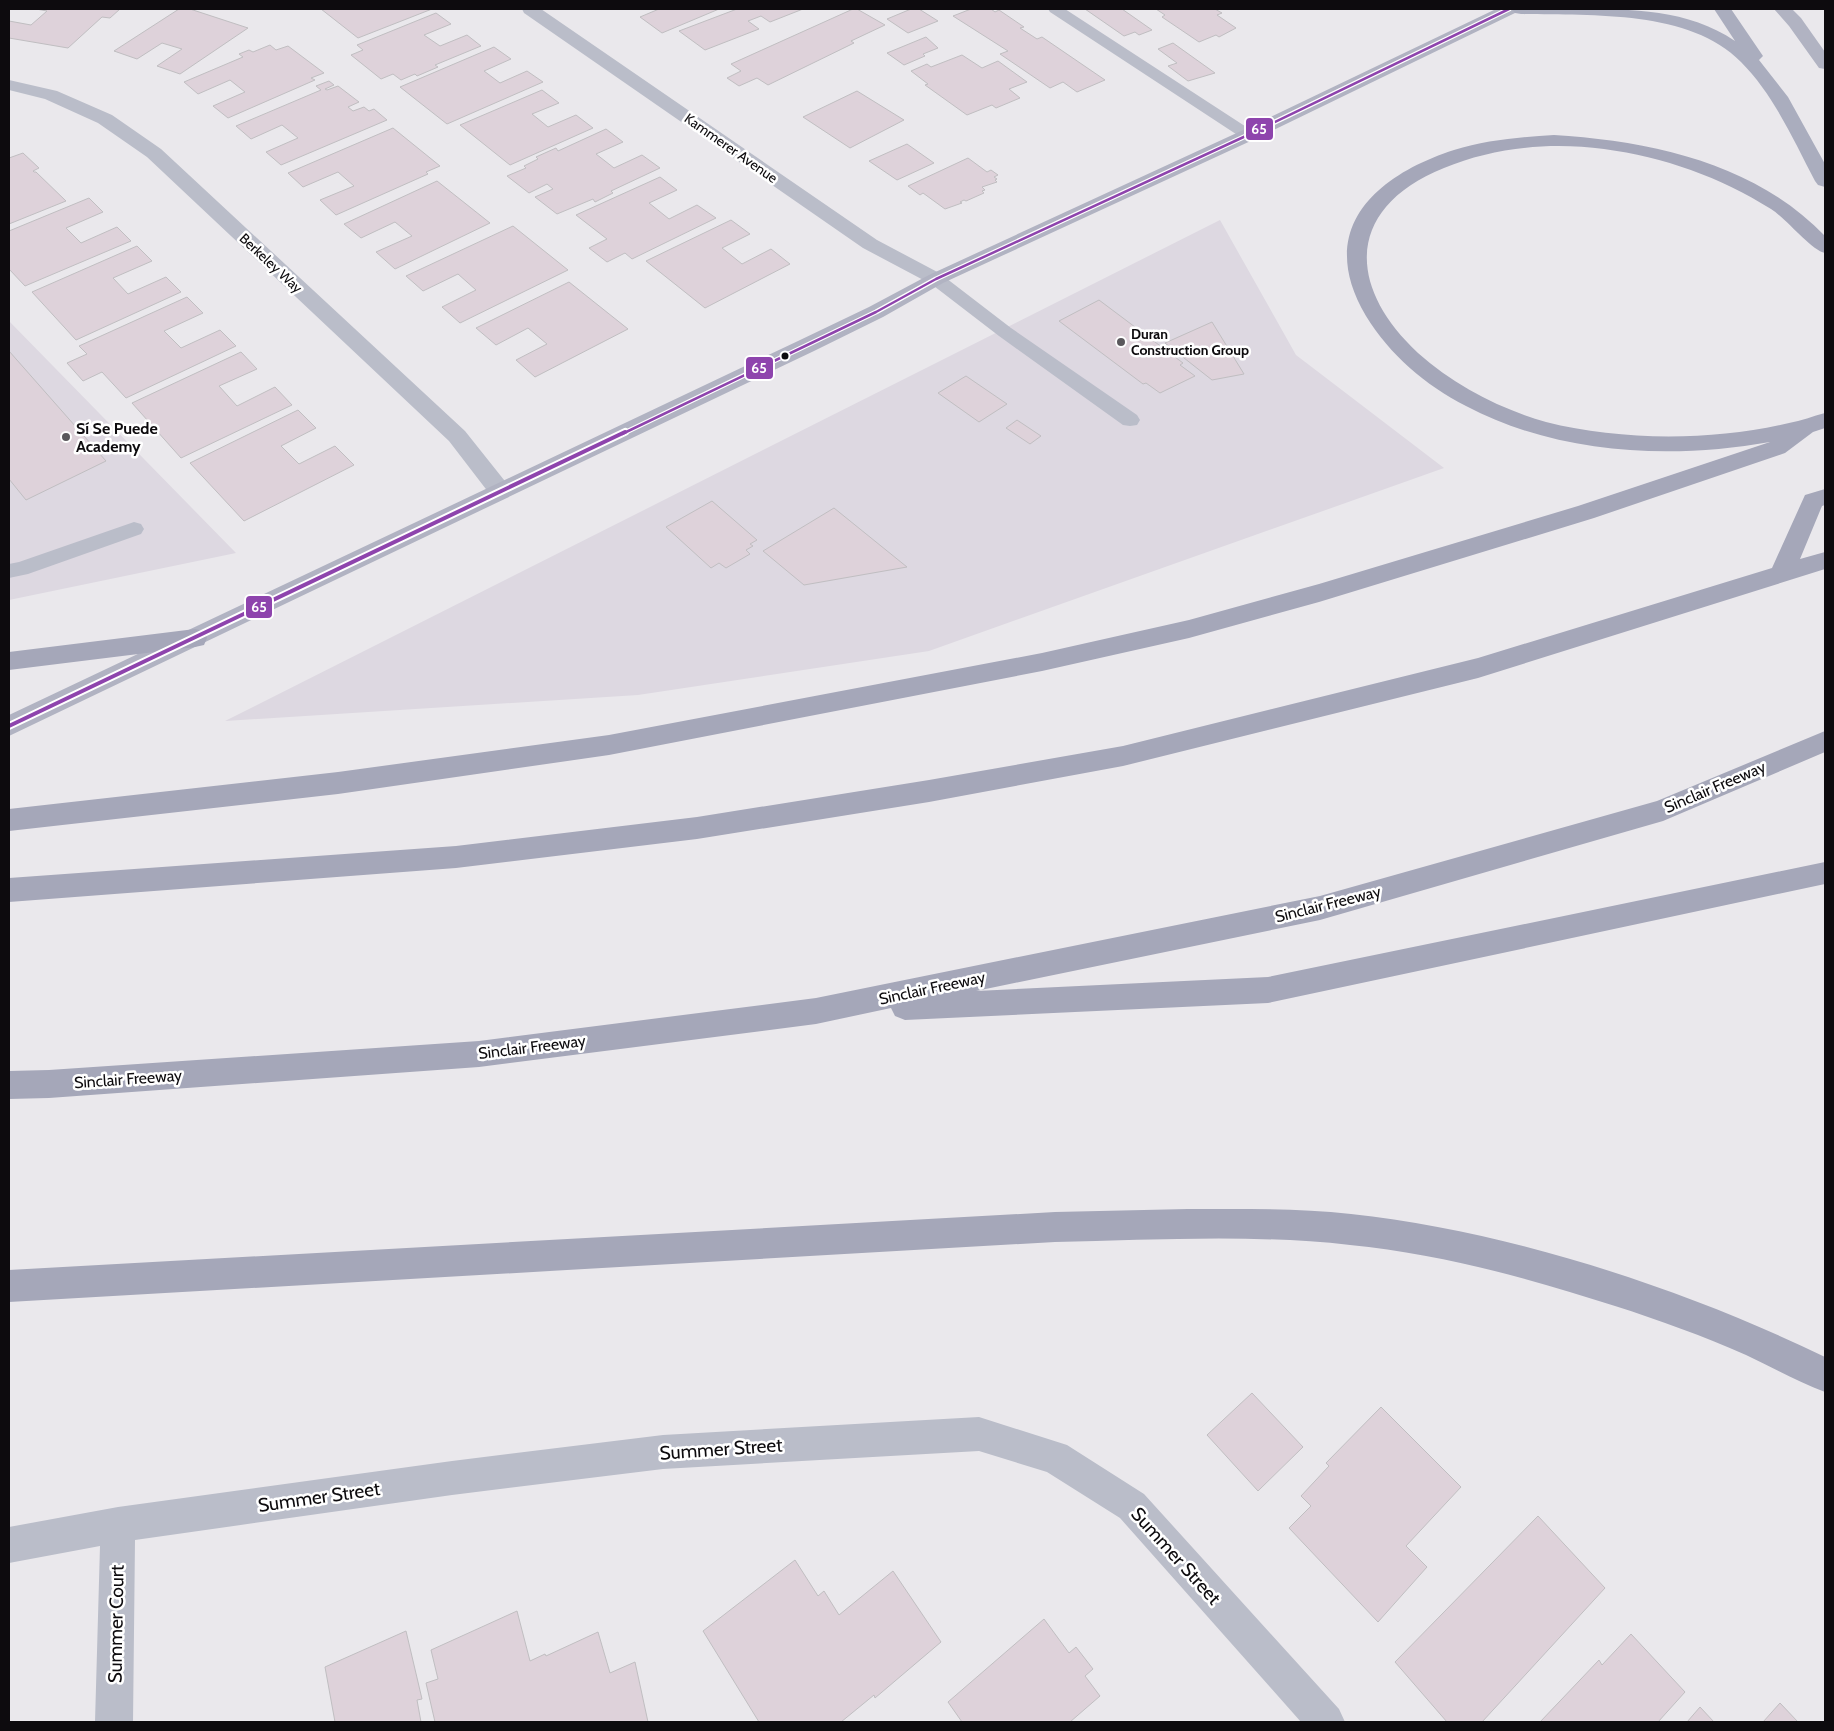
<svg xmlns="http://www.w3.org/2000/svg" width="1834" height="1731" viewBox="0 0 1834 1731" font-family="Cabin,sans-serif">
	<rect width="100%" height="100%" fill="#eae8ec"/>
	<path fill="#ddd8e1" d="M1220,220L1296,355L1444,468L929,651L638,695L225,721Z
		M9,321L236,553L9,600Z"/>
	<path fill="#ded2da" stroke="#c0bec1" d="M36,9H120L110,18L102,17L68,48L9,38V21L31,25L47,11Z
		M179,9H190L248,28L180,74L157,66L182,49L162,43L137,59L114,51Z
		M321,9H432L358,38Z
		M659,9H719L662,33L640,17Z
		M737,9H803L770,22L761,16L748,21L759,29L705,50L679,31Z
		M853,9H857L885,25L851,41L854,43L768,85L757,78L739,86L727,78L741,71L731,64Z
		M911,9H919L938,21L908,33L887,19Z
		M971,9H991L995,12L999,10L1024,27L1020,28L1037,39L1042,37L1105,80L1077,92L1063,82L1050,88L1000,54L1008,51L953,16Z
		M1085,9H1122L1152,30L1139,35L1135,32L1124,36Z
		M1156,9H1215L1222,13L1217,15L1236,28L1219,37L1216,35L1199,42L1162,17L1165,15Z
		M436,13L451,24L424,35L440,46L467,35L481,46L435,65L438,67L417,76L415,74L401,80L393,74L381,79L351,55L363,50L357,45Z
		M926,37L938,48L923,54L925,56L904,65L887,53Z
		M1173,43L1215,73L1188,81L1168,66L1177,63L1158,49Z
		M270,45L276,50L288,46L324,73L311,78L315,80L228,118L213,106L245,92L230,80L198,94L184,82L243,57L239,54L249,50L253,52Z
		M494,47L511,59L484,71L500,83L527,71L543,82L447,124L400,87Z
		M962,55L982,68L998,61L1027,82L1009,89L1020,98L996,108L992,105L967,115L925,85L928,84L911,71L927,64L931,67Z
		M329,81L334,85L325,89L327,90L338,86L359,102L348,107L353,111L364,107L369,111L374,109L387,120L281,165L266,152L298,138L282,125L251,139L236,126L321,90L316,86Z
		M542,90L559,103L532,114L548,127L576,115L593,128L510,165L460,125Z
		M857,91L904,120L850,148L803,117Z
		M393,128L440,166L426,172L428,174L336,215L320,200L354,186L338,172L303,187L288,173Z
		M606,129L623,142L596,154L614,168L642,155L660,168L611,191L613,193L595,202L593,199L557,214L535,197L553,189L547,184L529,193L507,176L526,168L524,166L538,159L536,157L556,148L558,151Z
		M907,144L934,163L897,180L869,161Z
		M23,153L39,168L33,171L34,172H36L66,201L9,224V158Z
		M968,158L987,172L991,170L998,175L994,177L997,179L995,180L997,182L982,187L985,190L982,191L984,193L966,201L964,200L960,202L962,203L945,209L923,193L920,195L908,186Z
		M660,177L677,190L649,203L669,219L697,205L716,218L632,259L625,253L607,262L589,248L607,239L576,215Z
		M437,181L490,223L395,269L376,252L412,236L395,222L361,238L344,224Z
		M89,198L103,212L66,228L81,243L117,227L131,241L25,286L9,269V231Z
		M731,220L750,234L722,248L742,264L771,249L790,264L705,308L646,261Z
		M513,226L568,270L460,323L442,307L476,290L458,274L423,291L406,276Z
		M137,246L152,261L113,278L128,294L166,277L181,292L76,340L32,292Z
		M569,282L628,329L535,377L516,360L547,344L528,328L496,345L476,328Z
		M187,297L203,313L164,331L181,348L220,330L236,346L126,398L102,372L83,381L67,363L87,354L79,346Z
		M1099,300L1183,363L1180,365L1195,376L1160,393L1146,383L1143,384L1059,321Z
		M1212,322L1244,374L1212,380L1165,343Z
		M9,351L106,461L26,500L9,479Z
		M241,352L257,369L219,386L237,406L275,387L292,405L181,458L132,403Z
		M966,376L1007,404L979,422L938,393Z
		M298,410L316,428L281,446L299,464L335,446L354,465L244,521L190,463Z
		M1017,420L1041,436L1030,444L1006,428Z
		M712,501L757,540L750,544L753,546L746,550L750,554L726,568L719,563L711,568L666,527Z
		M834,508L907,567L804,585L763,551Z
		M1252,1393L1303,1447L1258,1491L1207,1435Z
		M1381,1407L1461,1487L1406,1546L1427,1567L1378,1622L1289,1528L1311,1506L1301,1496L1329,1466L1326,1463Z
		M1538,1516L1605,1588L1482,1722H1447L1395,1662Z
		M795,1560L818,1596L824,1591L839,1615L893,1571L941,1642L875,1698L874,1695L841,1722H759L703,1631Z
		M517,1611L530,1661L545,1654L546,1656L598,1632L610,1673L635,1662L648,1722H435L426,1683L438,1679L431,1650Z
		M1044,1619L1069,1653L1076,1647L1093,1669L1085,1676L1100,1696L1070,1722H962L948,1702Z
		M406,1631L422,1699L417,1700L421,1722H335L325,1667Z
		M1631,1634L1685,1692L1658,1722H1540L1599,1660L1602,1665Z
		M1780,1703L1798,1722H1763Z
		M1700,1707L1714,1722H1687Z"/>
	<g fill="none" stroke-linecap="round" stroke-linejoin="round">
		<path fill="#babdc9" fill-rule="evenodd" d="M1048,9H1065L1254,132L1256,135L1254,138H1242L1050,12Z
			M936,274L942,275L1011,328L1137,415L1140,420L1137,425L1130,426L1123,425L999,336L930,283L927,279L930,275Z
			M134,522L141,524L144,529L141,534L28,574L9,578V564L19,562Z"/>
		<path fill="#babdc9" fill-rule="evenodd" d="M522,9H541L877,240L943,275L946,279L943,283L936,285L929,283L863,248L524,13Z
			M9,80L57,91L112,115L161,149L465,431L508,485L512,491L508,497L500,499L492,497L449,441L147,157L98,123L45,99L9,90Z
			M979,1417L1067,1445L1144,1494L1339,1709L1345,1722H1301L1120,1518L1047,1472L979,1451L663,1469L452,1495L135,1540L133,1722H95L100,1546L9,1563V1527L118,1507L452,1461L663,1435Z"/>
		<path fill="#b1b3c2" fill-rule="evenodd" d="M1496,9H1518L1515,13L1255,139L943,283L883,317L814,351L9,736V715L798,341L869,307L929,275L1241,131Z
			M1774,9H1792L1801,18L1825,52V69L1819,68L1789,26Z"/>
		<path fill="#aaadbe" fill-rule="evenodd" d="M1512,9C1534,8 1556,9 1577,9C1632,9 1688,9 1735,41L1714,9H1731L1763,56L1759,60L1788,97L1825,164V187L1818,185L1815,181C1794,141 1774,95 1741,62C1689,9 1590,16 1521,14L1515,13Z"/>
		<path fill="#a5a7b9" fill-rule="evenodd" d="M1554,135C1651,141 1755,163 1825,236V253C1811,250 1787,219 1771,209C1720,177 1664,157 1604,149C1551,142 1494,147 1444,168C1347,207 1345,285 1418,353C1454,385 1500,409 1546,422C1621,441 1713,441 1789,423C1801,421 1813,416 1825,413V428L1813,432L1785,453L1594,518L1319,602L1189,638L1042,671L609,755L338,794L9,831V809L338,772L609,735L1042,653L1189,620L1319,584L1578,506L1770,442C1669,460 1557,454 1466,406C1425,385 1390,355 1366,316C1315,230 1374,176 1454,150C1486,140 1521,137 1554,135Z
			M1825,489V505L1822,506L1800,559L1825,552V569L1478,678L1123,766L929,802L697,839L456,868L9,902V878L456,846L697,817L929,780L1123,746L1478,658L1772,568L1805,495Z
			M195,629L204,631L207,638L204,645L195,647L9,670V652Z
			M1825,731V752L1663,821L1320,920L976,991L1268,977L1825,862V884L1268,1003L905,1020L895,1016L891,1008L816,1024L479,1067L49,1098L9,1099V1071L49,1070L479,1041L816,998L1320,896L1657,801Z
			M1188,1209C1242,1209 1297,1208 1351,1214C1508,1231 1683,1288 1825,1357V1392C1798,1382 1772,1367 1746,1355C1703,1336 1659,1320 1615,1306C1529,1278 1440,1254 1350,1245C1253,1234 1153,1240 1055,1242L9,1302V1270L1055,1212Z"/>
		<defs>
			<path id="bus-1-far1" d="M622,434L876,312L936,279L1248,135L1509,9"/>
			<path id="bus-1" d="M9,726L625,432"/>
		</defs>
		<use href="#bus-1-far1" stroke="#fff" stroke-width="5"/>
		<use href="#bus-1" stroke="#fff" stroke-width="8"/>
		<use href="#bus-1-far1" stroke="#8e44ad" stroke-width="2.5"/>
		<use href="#bus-1" stroke="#8e44ad" stroke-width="4"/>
	</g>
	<g fill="#5a585c" stroke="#fff" stroke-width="2">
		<circle cx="1121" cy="342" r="5"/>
		<circle cx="66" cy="437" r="5"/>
	</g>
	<circle fill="#0d0b0e" stroke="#fff" stroke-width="2" cx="785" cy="356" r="4.5"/>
	<g text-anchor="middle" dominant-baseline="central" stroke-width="5" stroke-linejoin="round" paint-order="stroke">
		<g font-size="14" fill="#0d0b0e" stroke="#fff">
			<text transform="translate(731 148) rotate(35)">Kammerer Avenue</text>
			<text transform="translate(271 263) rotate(43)">Berkeley Way</text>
		</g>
		<g font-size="14" font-weight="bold" fill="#0d0b0e" stroke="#fff" text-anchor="start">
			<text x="1131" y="334">Duran<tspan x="1131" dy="16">Construction Group</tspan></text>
		</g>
		<g font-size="16" font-weight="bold" fill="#0d0b0e" stroke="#fff" text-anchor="start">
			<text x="76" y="428">Sí Se Puede<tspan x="76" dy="18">Academy</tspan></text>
		</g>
		<g font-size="16" fill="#0d0b0e" stroke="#fff">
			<text transform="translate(1715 787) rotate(-23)">Sinclair Freeway</text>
			<text transform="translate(1328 904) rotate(-14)">Sinclair Freeway</text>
			<text transform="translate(932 988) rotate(-12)">Sinclair Freeway</text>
			<text transform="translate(532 1047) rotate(-7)">Sinclair Freeway</text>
			<text transform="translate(128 1079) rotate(-4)">Sinclair Freeway</text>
		</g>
		<g font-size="19" fill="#0d0b0e" stroke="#fff">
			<text transform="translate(721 1449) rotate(-4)">Summer Street</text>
			<text transform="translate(319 1497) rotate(-8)">Summer Street</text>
			<text transform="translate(1176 1556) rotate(48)">Summer Street</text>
			<text transform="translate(116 1624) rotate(-89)">Summer Court</text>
		</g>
	</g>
	<g stroke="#fff" stroke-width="2">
		<rect x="1245" y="117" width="29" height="24" rx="5" fill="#8e44ad"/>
		<rect x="745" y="356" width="29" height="24" rx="5" fill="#8e44ad"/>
		<rect x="245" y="595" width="28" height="24" rx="5" fill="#8e44ad"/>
	</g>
	<g font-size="14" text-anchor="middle" font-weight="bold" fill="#fff">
		<text x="1259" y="134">65</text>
		<text x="759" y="373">65</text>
		<text x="259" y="612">65</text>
	</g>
	<rect width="1834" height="1731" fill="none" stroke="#0d0b0e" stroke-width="20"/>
</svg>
